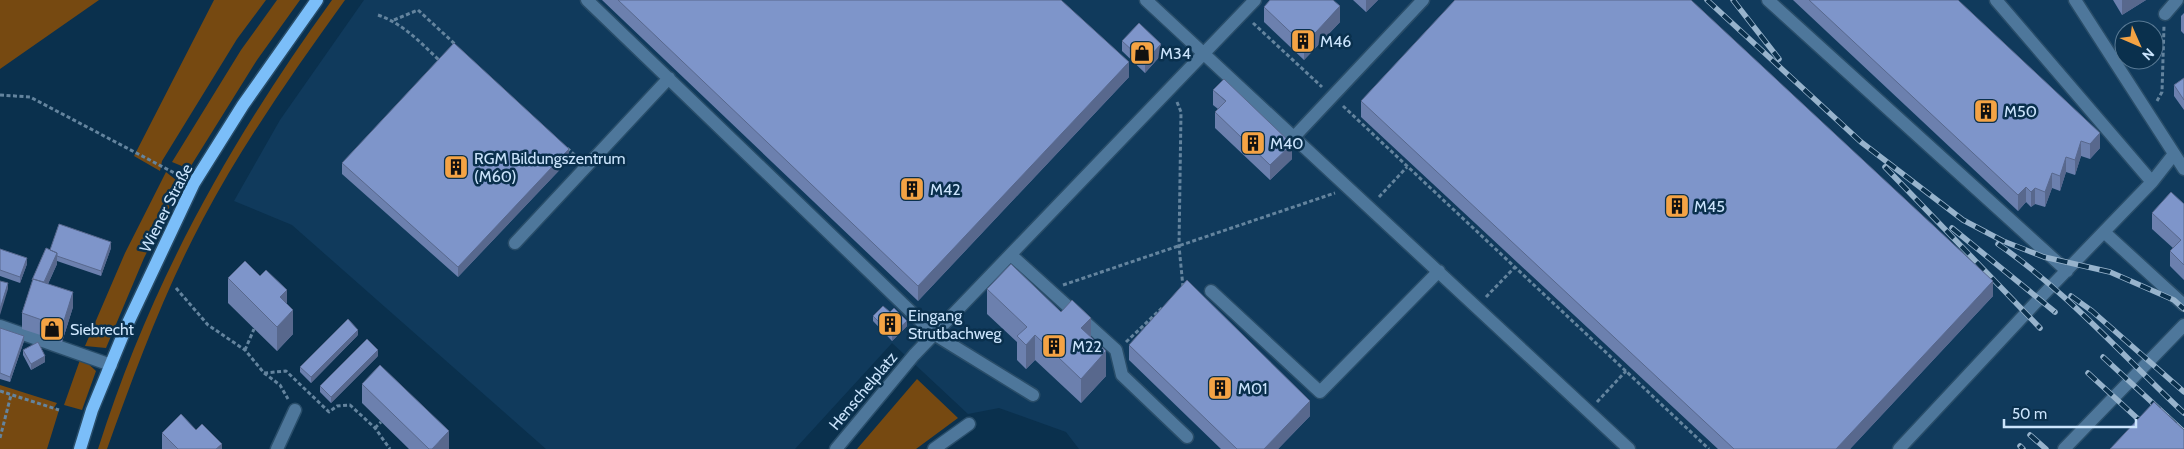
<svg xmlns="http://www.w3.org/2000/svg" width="2184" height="449" viewBox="0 0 2184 449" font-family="Cabin,sans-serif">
	<rect width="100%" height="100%" fill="#0a304d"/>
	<path fill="#103a5c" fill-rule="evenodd" d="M364,0H2184V449H1079L1066,432L999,408L968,414L892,343L795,449H546L292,225L234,201L280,120ZM2124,30H2154V60H2124Z"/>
	<path fill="#764911" d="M0,0H99L0,69Z
		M214,0H266L237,39L162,161L160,171L134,156Z
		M277,0H300L257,60L189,169L172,162L241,50Z
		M332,0H345C294,71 244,142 203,219C164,292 135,371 107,449H98C151,282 230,141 332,0Z
		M166,172L181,184L144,258L106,348L85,346L125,253Z
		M81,357L96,371L82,410L64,405Z
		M917,379L958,418L916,449H857Z
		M0,385L57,403L54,408L59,410L47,449H0Z"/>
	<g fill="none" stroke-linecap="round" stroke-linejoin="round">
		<defs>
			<path id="minor" d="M587,0L934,334L1033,395
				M1146,0L1629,449
				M1768,0L2067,271
				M1996,0L2152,182
				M2075,0L2184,169
				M2165,14L2177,0
				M1294,137L1423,0
				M2104,232L2184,305
				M515,243L669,78
				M1011,255L1116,350L1122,375L1187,437
				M1211,291L1320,392L1439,271
				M0,326L111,365
				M277,449L295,410
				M836,449L914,355L1255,0
				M934,449L969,424
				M1899,449L2040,298L2152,182L2174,154
				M2064,449L2184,325"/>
			<path id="major" d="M80,449L92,410L127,325L194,183L243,105L317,0"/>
		</defs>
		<use href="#minor" stroke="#294d69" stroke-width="15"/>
		<use href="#major" stroke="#294d69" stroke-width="15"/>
		<path stroke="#64849e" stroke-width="3" stroke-dasharray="4 2.5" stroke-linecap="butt" d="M378,15C404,24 422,44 442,63
			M394,20L418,10L456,45
			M1253,23L1322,87
			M0,95L30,97L182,177
			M2157,101L2162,92L2164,26
			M1177,102L1181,112L1179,246L1183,287
			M1343,106L1709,449
			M567,148L577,157
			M1379,197L1407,167
			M1063,285L1335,193
			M176,288L208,325L245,350L264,373L286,371L329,412L337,406L350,405L375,428L390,449
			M1486,297L1515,267
			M1126,342L1163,307
			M245,350L254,329
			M264,373L280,385L288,399
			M0,391L59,410
			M1597,402L1626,371
			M375,428L381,422
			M0,438L11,395"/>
		<use href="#minor" stroke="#4e779b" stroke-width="12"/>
		<use href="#major" stroke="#7bbef9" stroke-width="12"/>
		<defs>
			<path id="rail" d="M1707,0L1861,142L1963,220L2003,241L2044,257L2110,272L2174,300L2184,309
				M1733,0L1779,59
				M1885,167L2040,328
				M1952,228L2055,312
				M1998,244C2067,292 2123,356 2184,413
				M2071,296L2092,311L2184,392
				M2103,357L2184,432
				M2088,373L2138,419
				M2030,435L2046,449
				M2020,446L2023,449"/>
		</defs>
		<use href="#rail" stroke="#97b3cc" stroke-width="5.5"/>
		<use href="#rail" stroke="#0a304d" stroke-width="4" stroke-dasharray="11" stroke-linecap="butt"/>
	</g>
	<path fill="#6c80ae" d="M602,0H1061L1129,77L918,301Z
		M1353,0H1378L1366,12Z
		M1793,0H1958L2100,148L2090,159L2081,156L2075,175L2066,172L2060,191L2052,188L2045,207L2035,204L2031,207L2026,202L2018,211Z
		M2113,0H2146L2122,15Z
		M1264,7L1340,22L1304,60L1264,22Z
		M2184,13V34L2181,31V16Z
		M1122,41L1161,55L1145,73L1122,51Z
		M2184,78V110L2174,96V85Z
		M1213,90L1292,159L1270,180L1215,128V112L1218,109L1213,105Z
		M1361,101L1993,296L1850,449H1718L1361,117Z
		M569,160L458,277L342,174V163Z
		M2184,204V280L2170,266V251L2173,248L2152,229V213Z
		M111,248L101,276L57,261V264L48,284L73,307L62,342L22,329V313L32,282V280L50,250Z
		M0,249L27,264L20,283L0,276Z
		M228,278L287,304L293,334L277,351L228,303Z
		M987,289L1091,337L1106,376L1081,403L1035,360L1026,369L1017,360V342L987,314Z
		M890,312L907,326L892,341L873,321V316Z
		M0,328L24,341L10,382L0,379Z
		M358,335L311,383L300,372V367Z
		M1129,345L1310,416L1278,449H1221L1129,360Z
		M23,350L45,362L31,370L23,355Z
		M378,356L331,403L320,392V386Z
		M362,384L449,449H409L362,403Z
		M196,430L222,449H162V433Z"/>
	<path fill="#58688d" d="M1366,0H1378L1366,12Z
		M2122,0H2146L2122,15Z
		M1340,6V22L1304,60V45Z
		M1161,44V55L1145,73V62Z
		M1129,62V77L918,301V286Z
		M2100,133V148L2090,159V144Z
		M2081,141V156L2075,175V160Z
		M1292,144V159L1270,180V165Z
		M569,149V160L458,277V267Z
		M2066,157V172L2060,191V176Z
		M2052,173V188L2045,207V192Z
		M2026,187V202L2018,211V195Z
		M2035,188V204L2031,207V192Z
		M111,242V248L101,276V271Z
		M57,253V264L43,295V285Z
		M27,258V264L20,283V277Z
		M1993,281V296L1850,449H1836Z
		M8,283V289L0,315V309Z
		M287,290V314L280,297Z
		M73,292V307L62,342V327Z
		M293,310V334L277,351V327Z
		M1091,318V342L1081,328Z
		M907,321V326L892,341V335Z
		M358,330V335L311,383V377Z
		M1035,335V360L1026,369V345Z
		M24,336V341L10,382V377Z
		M378,350V356L331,403V397Z
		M1106,351V376L1081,403V379Z
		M45,356V362L31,370V364Z
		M1310,401V416L1278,449H1264Z
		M449,431V449H432Z
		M222,444V449H216Z"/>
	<path fill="#7e95ca" stroke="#58688d" d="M618,0H1061L1129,62L918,286Z
		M1270,0H1333L1340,6L1304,45L1264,7Z
		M1455,0H1691L1993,281L1836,449H1734L1361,101Z
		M1809,0H1958L2100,133L2090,144L2081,141L2075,160L2066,157L2060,176L2052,173L2045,192L2035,188L2031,192L2026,187L2018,195Z
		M1139,23L1161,44L1145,62L1122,41Z
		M454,43L569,149L458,267L342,163Z
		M2184,78V100L2174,85Z
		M1224,79L1292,144L1270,165L1215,112L1226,101L1213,90Z
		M2171,192L2184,204V265L2170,251L2181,240L2152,213Z
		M59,224L111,242L101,271L57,256V253L50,250Z
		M46,248L57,253L44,282L33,279V280H32Z
		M0,249L27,258L20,277L0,270Z
		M245,261L260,276L266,270L287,290L280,297L293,310L277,327L228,278Z
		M1011,264L1061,312L1072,300L1091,318L1081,328L1106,351L1081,379L1035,335L1026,345L1017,336L1027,327L987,289Z
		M33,279L73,292L62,327L22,313Z
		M1187,280L1310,401L1264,449H1237L1129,345Z
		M0,281L8,283L0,309Z
		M883,306L890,312L894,308L907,321L892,335L873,316Z
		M348,319L358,330L311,377L300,367Z
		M0,328L24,336L10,377L0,373Z
		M367,339L378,350L331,397L320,386Z
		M38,342L45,356L31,364L23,350Z
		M380,365L449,431L432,449H429L362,384Z
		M2154,402L2184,430V449H2110Z
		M181,414L196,430L202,424L222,444L216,449H178L162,433Z"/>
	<defs>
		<symbol id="building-square" viewBox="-11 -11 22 22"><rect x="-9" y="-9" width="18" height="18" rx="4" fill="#f4a344" stroke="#0a304d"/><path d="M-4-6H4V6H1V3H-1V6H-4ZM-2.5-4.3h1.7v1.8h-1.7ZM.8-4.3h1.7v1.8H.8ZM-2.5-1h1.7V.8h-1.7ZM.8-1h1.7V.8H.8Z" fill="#111"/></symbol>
		<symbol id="shop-square" viewBox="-11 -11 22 22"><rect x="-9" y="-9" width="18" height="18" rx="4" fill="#f4a344" stroke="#0a304d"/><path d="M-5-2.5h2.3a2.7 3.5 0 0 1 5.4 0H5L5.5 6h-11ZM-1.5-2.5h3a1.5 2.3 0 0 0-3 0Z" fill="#111"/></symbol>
	</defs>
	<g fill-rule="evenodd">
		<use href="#building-square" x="1289" y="27" width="28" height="28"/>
		<use href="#shop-square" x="1128" y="39" width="28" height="28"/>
		<use href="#building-square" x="1972" y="97" width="28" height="28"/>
		<use href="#building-square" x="1239" y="129" width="28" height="28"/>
		<use href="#building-square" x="442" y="153" width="28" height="28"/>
		<use href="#building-square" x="898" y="175" width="28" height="28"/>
		<use href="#building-square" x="1663" y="192" width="28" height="28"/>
		<use href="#building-square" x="876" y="310" width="28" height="28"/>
		<use href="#shop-square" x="38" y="315" width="28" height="28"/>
		<use href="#building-square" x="1040" y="332" width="28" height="28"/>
		<use href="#building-square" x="1206" y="374" width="28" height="28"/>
	</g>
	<g text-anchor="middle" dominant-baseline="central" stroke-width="5" stroke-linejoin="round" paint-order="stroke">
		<g font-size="16" fill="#cbe4fc" stroke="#0a304d" text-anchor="start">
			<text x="1320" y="41">M46</text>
			<text x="1160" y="53">M34</text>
			<text x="2004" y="111">M50</text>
			<text x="1270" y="143">M40</text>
			<text x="474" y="158">RGM Bildungszentrum<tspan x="474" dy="18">(M60)</tspan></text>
			<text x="930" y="189">M42</text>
			<text x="1694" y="206">M45</text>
			<text x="908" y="315">Eingang<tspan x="908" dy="18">Strutbachweg</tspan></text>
			<text x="70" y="329">Siebrecht</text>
			<text x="1072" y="346">M22</text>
			<text x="1238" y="388">M01</text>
		</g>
		<g font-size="16" fill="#cbe4fc" stroke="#0a304d">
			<text transform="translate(166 208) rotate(-63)">Wiener Straße</text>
			<text transform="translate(863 391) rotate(-50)">Henschelplatz</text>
		</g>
	</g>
	<g transform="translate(2139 45) rotate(135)"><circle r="24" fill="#0a304d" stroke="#577893"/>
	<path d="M0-4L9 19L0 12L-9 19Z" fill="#f4a344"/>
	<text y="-8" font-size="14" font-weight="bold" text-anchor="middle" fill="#cbe4fc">N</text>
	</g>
	<path d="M2004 419v8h132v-8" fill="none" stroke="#cbe4fc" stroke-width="2.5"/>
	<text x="2012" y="419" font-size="15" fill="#cbe4fc" stroke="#0a304d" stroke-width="4" paint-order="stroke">50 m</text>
</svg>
